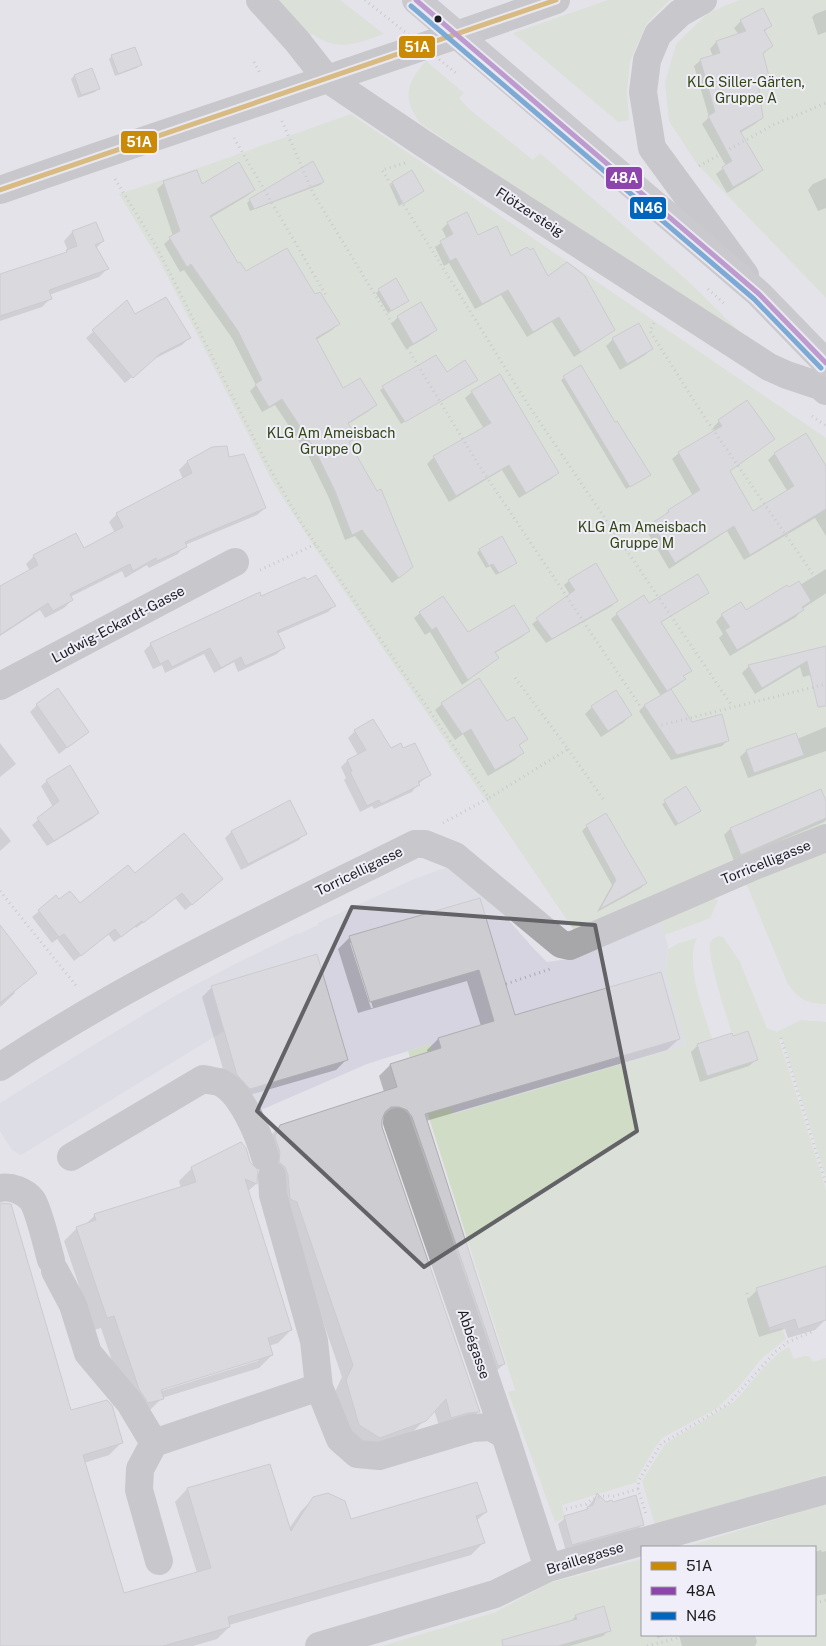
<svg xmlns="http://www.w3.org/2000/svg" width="826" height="1646" viewBox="0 0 826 1646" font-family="'Public Sans',sans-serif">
	<rect width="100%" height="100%" fill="#e4e3e9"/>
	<path fill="#d6d4e0" d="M451,867L473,879L533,948L547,962L568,959L661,920L668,946L665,973L686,1045L452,1114L430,1044L367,1064L261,1110L242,1091L224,1031L21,1155L12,1150L0,1131V1103L82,1052L178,994L235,964L298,933L299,934L318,925V923L412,880L439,870Z"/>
	<path fill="#d0dcc5" d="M272,0H340L384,34C356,44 338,52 312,34L305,37Z
		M608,0H670L647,23L630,61L627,91L629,120L618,122L513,33Z
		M739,0H826V298L697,164L669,121L665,83L676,44L708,13Z
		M426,61L464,93L459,98L469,109L533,160L540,153L687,280L744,336V343L420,123C402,98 406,83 426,61Z
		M351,114L826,438V827L575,932L319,554L272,481L159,260L119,194L207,165Z
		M826,848V1004C806,1004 797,998 787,982L746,883Z
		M712,896L718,901L710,918L698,923L664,935L661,920Z
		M719,936L723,937L741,963V965L767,1028L777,1032L801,1020L826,1022V1178L782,1038L779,1039L826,1190V1266L756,1288L770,1331L782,1328L786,1339L762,1358L737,1389L716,1409L662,1438L654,1449L637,1478V1482L562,1505L565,1518L555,1522L508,1392L515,1390L408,1051L430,1044L453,1114L686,1045L665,973L668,949L679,943L697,938C684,966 705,1013 713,1042L757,1060L748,1031L733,1036L732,1033C727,1018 707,956 710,944C711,940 715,937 719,936Z
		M789,1347L794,1359L804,1356H809L813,1362L826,1358V1475L655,1525L642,1481L665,1444L735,1401L765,1366L780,1352Z
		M826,1504V1646H382L496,1612L549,1583L642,1559V1635H815V1547H685Z"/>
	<path fill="#0003" fill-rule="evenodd" d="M762,10L771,25L764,32L772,46L762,55L769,79L763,86L757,87L762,118L755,124L740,133L762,170L755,176L727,193L716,174L726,166L702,124L709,117L694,66L701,60L713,56L710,49L716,42L739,35L734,28L741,21Z
		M826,10V32L818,35L812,17L815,14Z
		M112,56L140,65L137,68L115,76L109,59Z
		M74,76L98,88L95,92L78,98L71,79Z
		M826,178V208L818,211L808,190L813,184Z
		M323,182L320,185L250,211L247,203L250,200Z
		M164,183L254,190L247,196L210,218L238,265L246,272L315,296L338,324L332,330L316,340L342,390L376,404L369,411L348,424L355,437L349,444L405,573L392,583L355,536L345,540L329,498L307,453L275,405L262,412L250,391L256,385L232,338L184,270L180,272L164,244L173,236L157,189Z
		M393,183L423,191L399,206L390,186Z
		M96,223L103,241L96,248L108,268L99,277L49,295L50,299L42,307L0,321V275L65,254L68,251L64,241L72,232Z
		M448,223L478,237L510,258L548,278L613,329L607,335L574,357L552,322L527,337L501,295L475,309L449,263L444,266L435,247L447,239L442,229Z
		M379,290L407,301L388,313L376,293Z
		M127,302L135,316L189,338L182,345L152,360L125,383L86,338Z
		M421,304L435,329L429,336L406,349L391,324L398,317Z
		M613,339L652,348L645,355L620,370L606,346Z
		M436,357L446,373L476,380L401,424L380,390Z
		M581,366L615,424L649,475L626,489L561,380Z
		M500,376L557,473L551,479L519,498L502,470L449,502L427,464L434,457L484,429L465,398L472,392Z
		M719,421L774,439L729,472L752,512L788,492L768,460L774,454L826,468V536L815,518L744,560L727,531L669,569L646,530L663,518L668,511L693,496L672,459L679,453L715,431L713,428Z
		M213,448L227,459L265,508L257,515L185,545L178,554L149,568L147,565L125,578L122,571L70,597L72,600L64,608L45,618L40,610L0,636V587L30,571L26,564L34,556L83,550L115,533L109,522L117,514L183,479L179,470L187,462Z
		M480,550L516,563L496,575L490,566L486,568L477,553Z
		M826,569V593L825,594L802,609V610L796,617L730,656L719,638L723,634L716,622L722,615L745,611L788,589L800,585Z
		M569,581L616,601L612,606L546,643L532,624L570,595L564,585Z
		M707,592L701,598L660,623L690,671L683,677L684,679L678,685L670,690L691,724L728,740L722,746L671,760L639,711L644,706L661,696L611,619L617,614Z
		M259,594L261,598L334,606L328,612L277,634L283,648L277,654L238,672L234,662L214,673L204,654L165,673L162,665L153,669L144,651L151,644Z
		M420,613L467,633L528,631L522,637L495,653L498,657L492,663L462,685L430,632L425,635L414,618Z
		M826,647V671L803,677L800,667L755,694L742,673L749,666Z
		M442,704L526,739L519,746L522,753L515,760L488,776L463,734L455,740L435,710Z
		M37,705L87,732L59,754L30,712Z
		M592,707L630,715L624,722L601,737L585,714Z
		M372,721L390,750H403L429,775L418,784L412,792L374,809L372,806L360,812L344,780L346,778L341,767L347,761L358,755L348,738L355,731Z
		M826,727V751L748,778L740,757L746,751L796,734L797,739Z
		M0,743L16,764L0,777Z
		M47,781L98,813L92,819L47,846L32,825L53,807L41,786Z
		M686,788L699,811L675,826L662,804Z
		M826,804V820L824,822L734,861L724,835L730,829Z
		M587,826L646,883L641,888L597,912L612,885L582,831Z
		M0,827L11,841L0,851Z
		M231,832L305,833L299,840L241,870L225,838Z
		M135,875L215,886L185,910L175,898L136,928L135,927L114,942L108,934L74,961L57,939L52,943L32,917L56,897L59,901L79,905Z
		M480,899L514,1017L679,1039L667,1050L426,1121L504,1364L492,1375L387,1118H381V1127L479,1411L468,1423L440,1429L434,1410L413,1432L368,1449L347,1436L335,1392L342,1377L286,1213L268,1138L280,1126L384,1092L379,1076L390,1065L428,1053L427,1050L438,1039L481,1026L467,981L358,1013L338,949L350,937ZM350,943H352L373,1008H371Z
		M0,941L36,973L14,992L15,993L0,1007Z
		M212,987L346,1060L336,1070L239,1098L228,1086L202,997Z
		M732,1038L756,1060L749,1066L700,1082L691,1052L698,1045Z
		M249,1163L256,1171V1184L247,1192L291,1330L278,1343L269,1346L272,1355L259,1368L162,1398L149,1411L126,1402L101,1328L94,1330L64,1241L77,1228L84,1226L95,1215L181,1188L179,1181L192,1168ZM258,1358V1361L155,1393V1390Z
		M0,1218L70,1412L121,1443L109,1455L84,1463L123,1595L197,1573L175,1502L187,1489L289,1529L301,1511L314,1498L351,1520L486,1512L476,1521L483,1543L471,1555L229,1625V1627L217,1639L193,1646H0Z
		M826,1267V1319L815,1330L788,1338L785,1329L759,1337L747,1300L757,1290Z
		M597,1495L606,1503L643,1524L636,1531L566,1551L558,1524L565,1518L584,1512Z
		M821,1550L822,1552L826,1551V1594L815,1596V1552Z
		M576,1616L609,1630L603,1636L570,1646H522L570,1622Z
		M657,1635H669L657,1638Z
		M679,1635H755L757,1642L755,1646H682Z"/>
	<path fill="#cdccd1" stroke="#aeadb1" d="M763,8L772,26L764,30L773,46L763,53L770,80L758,83L763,118L740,131L763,170L733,187L722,167L732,161L708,116L715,112L700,59L720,53L716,41L746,31L740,20Z
		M135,47L142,65L118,74L111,55Z
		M92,68L100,89L81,95L74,75Z
		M313,161L324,182L254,209L249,199Z
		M239,162L255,190L210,216L238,263L240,262L246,271L287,248L315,294L320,292L340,324L316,338L343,388L360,378L377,405L348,423L357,438L349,442L377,491L381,489L413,567L399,578L362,530L352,535L335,491L313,446L282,399L269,407L255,384L262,380L238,331L191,264L187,267L169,237L180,231L163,181L197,170L202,184Z
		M412,170L424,191L403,204L392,182Z
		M467,212L478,235L497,226L511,256L527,247L530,250L533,248L548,276L567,262L585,276L615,330L581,352L559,317L533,332L508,290L482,304L456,258L450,261L440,241L453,234L447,222Z
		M96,222L104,241L95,245L109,269L49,290L52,299L0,316V274L67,252L66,250L77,246L72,231Z
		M396,278L409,301L391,311L378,289Z
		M166,297L191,338L160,354L133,378L92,330L127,300L135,314Z
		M421,302L437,330L413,344L397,316Z
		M639,323L653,349L627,364L612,338Z
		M436,355L447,372L465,360L478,380L405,422L382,386Z
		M581,365L615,422L617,421L651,475L630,487L563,376Z
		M500,374L559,473L526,493L509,465L456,496L433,456L491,423L471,391Z
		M747,400L775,439L730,471L753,511L794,486L774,453L806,433L826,466V509L750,555L734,526L675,563L652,523L669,512L668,510L700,490L678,452L722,426L718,420Z
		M227,446L229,457L244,454L266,508L185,542L187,547L157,561L156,558L133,571L130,564L70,594L73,600L53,611L48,603L0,635V586L38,565L33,555L76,533L84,548L123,527L116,513L192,473L187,461L212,447Z
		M502,536L517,563L499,573L493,564L489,566L479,549Z
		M596,563L618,601L552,639L536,618L575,590L568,580Z
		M698,574L709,593L661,622L692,671L683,676L686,679L667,691L616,613L644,595L649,603Z
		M316,575L336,606L277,631L285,648L245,666L241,657L221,668L210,648L172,667L168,660L160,664L150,643L260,592L261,596L305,577L307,580Z
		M799,581L811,601L802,607L804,610L737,650L725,630L730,627L721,614L741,602L746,610L787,585L789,587Z
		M443,596L468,632L514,605L530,631L495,652L499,658L468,680L436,627L432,630L419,612Z
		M826,646V706L818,707L807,661L762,688L748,665Z
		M479,678L507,721L514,717L528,739L519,745L524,753L495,770L471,729L462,734L441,703Z
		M58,688L89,732L67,748L36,704Z
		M671,689L692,722L722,714L729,741L677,755L644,705Z
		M616,690L632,715L608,731L591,706Z
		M373,719L391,748L401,743L403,748L415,743L431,775L418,782L420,785L381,804L379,800L367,806L350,772L352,771L347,760L366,750L354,730Z
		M796,733L804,755L754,773L746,750Z
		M70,765L99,813L54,841L37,818L59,801L46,780Z
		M686,786L701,811L678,824L664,800Z
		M821,789L826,801V818L741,855L730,828Z
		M290,800L307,834L248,864L231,831Z
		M606,813L647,883L600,909L616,880L586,825Z
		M184,833L223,879L192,905L182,893L143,923L142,921L121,937L115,929L81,956L64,934L59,937L38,910L56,895L59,899L70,891L80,903L128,865L135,873Z
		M480,898L515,1015L661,972L680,1039L425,1114L505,1364L498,1366L412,1117L407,1110L399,1107H391L385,1112L382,1120V1127L480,1412L468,1413L451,1418L446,1399L426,1421L380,1438L359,1425L346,1380L353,1365L297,1202L290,1199L288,1175L285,1167L279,1162L280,1152L275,1137L280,1125L397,1087L390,1064L441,1048L438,1038L494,1021L479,970L370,1002L349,936Z
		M0,925L37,973L0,1003Z
		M317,954L348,1060L250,1089L237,1075L211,986Z
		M748,1031L758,1060L707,1076L697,1044L732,1033L733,1036Z
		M241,1142L246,1148L250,1162L258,1170L257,1184L245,1179L292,1330L268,1338L273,1355L161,1390L164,1399L148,1403L139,1389L114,1316L107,1318L76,1227L96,1220L94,1214L196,1182L191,1167Z
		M0,1203L11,1204L71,1410L107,1400L112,1405L123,1443L83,1455L124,1593L211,1568L187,1488L270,1464L291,1531L313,1497L328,1493L345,1501L351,1519L477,1482L487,1512L476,1516L485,1543L228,1617L230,1627L163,1646H0Z
		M826,1266V1320L798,1329L795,1319L769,1328L756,1288Z
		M597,1493L606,1502L612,1500L613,1502L636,1495L644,1525L572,1545L564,1516L588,1509L587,1507L593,1505Z
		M604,1606L611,1631L558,1646H503L502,1640L577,1619L575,1615Z"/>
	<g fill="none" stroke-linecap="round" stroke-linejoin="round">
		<path stroke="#ababae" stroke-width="3" stroke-dasharray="1 4" stroke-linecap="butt" d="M254,62L261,75
			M282,121L313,193L478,464L654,727L826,684
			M234,138L327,297
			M405,163L382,170L529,406L732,706
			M699,166L773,125L826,103
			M115,179L156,246L265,460L302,524L489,798L568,749L513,675
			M708,289L726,305
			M654,323L650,331L707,421L826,593
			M812,416L826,426
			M260,570L316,544
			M568,749L603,799
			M443,823L489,798
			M0,891L78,988
			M506,984L550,969
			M781,1038L826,1184
			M747,1293L754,1317
			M638,1489L639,1480L661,1444L728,1404L775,1352L788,1342L814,1331
			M566,1509L586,1504L592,1499L603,1496H614L638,1489L646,1514
			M815,1603L826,1600
			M647,1646L689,1635"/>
		<path stroke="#a7a6a8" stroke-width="28" d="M260,0L297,41L326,78L424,144L769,367L787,375L820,386L826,391
			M703,0L680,13L658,34L647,60L643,92L652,148L745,275
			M0,190C185,125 372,66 556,0
			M0,686L235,562
			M0,1067C131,980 274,914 415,844H425L455,856L561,944L570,946L757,865L826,838
			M397,1122L505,1435L548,1568
			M71,1157L203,1079C208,1080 214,1081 219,1082C241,1091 259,1135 265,1157
			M272,1176L273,1195L314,1341L319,1387
			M0,1188C11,1186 25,1191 32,1200C39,1210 47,1246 51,1260
			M55,1271L73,1305L88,1353L130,1403L154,1443L319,1387L340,1439L357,1454L379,1456L472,1428L491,1427L505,1435
			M154,1443L140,1469L139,1490L159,1561
			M319,1646L495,1594L548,1568L826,1490"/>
		<path stroke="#a9a8ad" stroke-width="28" d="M538,104L759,294L826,363"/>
		<path stroke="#ababae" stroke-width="3" stroke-dasharray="1 4" stroke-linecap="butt" d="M365,0L456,73"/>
		<path stroke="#a9a8ad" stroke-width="28" d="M416,0L538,104"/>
		<defs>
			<path id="bus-1" d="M0,190L556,0"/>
			<path id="bus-2" d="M416,0L759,294L826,363"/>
			<path id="bus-3" d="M411,6L754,299L821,368"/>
		</defs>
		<use href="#bus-1" stroke="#f0eef8" stroke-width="9"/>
		<use href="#bus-2" stroke="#f0eef8" stroke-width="9"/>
		<use href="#bus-3" stroke="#f0eef8" stroke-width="9"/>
		<use href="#bus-1" stroke="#cb8a06" stroke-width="5"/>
		<use href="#bus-2" stroke="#8e44ad" stroke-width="5"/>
		<use href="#bus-3" stroke="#0065bd" stroke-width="5"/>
	</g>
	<path d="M0 0H826V1646H0ZM352,907L595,925L637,1131L424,1267L257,1111Z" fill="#e4e3e9" fill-opacity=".55" fill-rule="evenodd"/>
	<path fill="none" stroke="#636266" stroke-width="4" stroke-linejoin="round" d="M352,907L595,925L637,1131L424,1267L257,1111Z"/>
	<circle fill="#1d1c20" stroke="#f0eef8" stroke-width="2" cx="438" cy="19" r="4.5"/>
	<g text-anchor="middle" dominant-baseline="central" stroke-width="4" stroke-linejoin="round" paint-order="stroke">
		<g font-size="14" fill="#314611" stroke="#f0eef8">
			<text x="746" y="82">KLG Siller-Gärten,<tspan x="746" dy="16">Gruppe A</tspan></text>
			<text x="331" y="433">KLG Am Ameisbach<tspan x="331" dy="16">Gruppe O</tspan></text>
			<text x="642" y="527">KLG Am Ameisbach<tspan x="642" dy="16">Gruppe M</tspan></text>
		</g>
		<g font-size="14" fill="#1d1c20" stroke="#f0eef8">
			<text transform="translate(530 212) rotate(33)">Flötzersteig</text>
			<text transform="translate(118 624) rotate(-28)">Ludwig-Eckardt-Gasse</text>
			<text transform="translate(766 862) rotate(-22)">Torricelligasse</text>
			<text transform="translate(359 871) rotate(-26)">Torricelligasse</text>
			<text transform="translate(474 1344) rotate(71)">Abbégasse</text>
			<text transform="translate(585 1558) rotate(-17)">Braillegasse</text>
		</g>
	</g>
	<g stroke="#f0eef8" stroke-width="2">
		<rect x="398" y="35" width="38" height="24" rx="5" fill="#cb8a06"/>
		<rect x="120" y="130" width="38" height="24" rx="5" fill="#cb8a06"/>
		<rect x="605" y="166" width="38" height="24" rx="5" fill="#8e44ad"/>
		<rect x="629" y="196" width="38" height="24" rx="5" fill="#0065bd"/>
	</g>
	<g font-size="14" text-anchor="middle" font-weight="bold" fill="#fff">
		<text x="417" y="52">51A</text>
		<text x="139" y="147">51A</text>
		<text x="624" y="183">48A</text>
		<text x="648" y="213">N46</text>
	</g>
	<rect x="641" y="1546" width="175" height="90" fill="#f0eef8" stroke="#9c9aa2"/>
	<rect x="651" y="1562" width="25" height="8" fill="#cb8a06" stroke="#9c9aa2"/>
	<text x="686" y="1571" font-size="15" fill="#1d1c20">51A</text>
	<rect x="651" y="1587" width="25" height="8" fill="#8e44ad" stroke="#9c9aa2"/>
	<text x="686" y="1596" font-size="15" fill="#1d1c20">48A</text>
	<rect x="651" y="1612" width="25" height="8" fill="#0065bd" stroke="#9c9aa2"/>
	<text x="686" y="1621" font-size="15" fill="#1d1c20">N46</text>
</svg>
